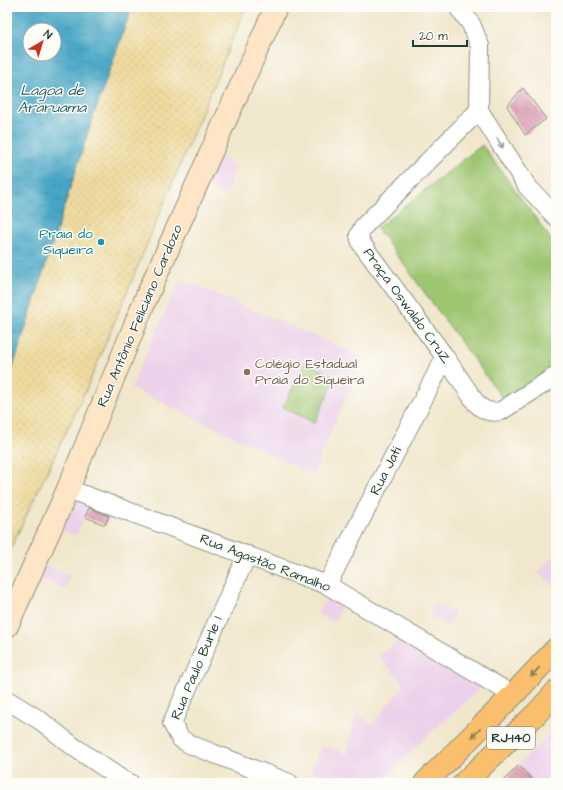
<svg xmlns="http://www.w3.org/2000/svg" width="563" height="790" viewBox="0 0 563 790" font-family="'Architects Daughter',sans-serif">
	<defs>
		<pattern id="sand-dots" width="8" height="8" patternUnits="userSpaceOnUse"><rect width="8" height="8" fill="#eeda9e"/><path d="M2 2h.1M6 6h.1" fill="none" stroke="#ccbc89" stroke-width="1.8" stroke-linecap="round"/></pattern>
		<pattern id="water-ripples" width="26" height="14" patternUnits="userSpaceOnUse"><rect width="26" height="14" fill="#46a6c5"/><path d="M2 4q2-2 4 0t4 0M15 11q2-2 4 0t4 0" fill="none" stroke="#3a88a1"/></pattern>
		<pattern id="building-back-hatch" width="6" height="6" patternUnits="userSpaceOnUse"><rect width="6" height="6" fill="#df9db5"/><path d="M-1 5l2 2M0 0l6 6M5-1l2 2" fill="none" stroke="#b48194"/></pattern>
	</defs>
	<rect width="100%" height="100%" fill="#fdfcf7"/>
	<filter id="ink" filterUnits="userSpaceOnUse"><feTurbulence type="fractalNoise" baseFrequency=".025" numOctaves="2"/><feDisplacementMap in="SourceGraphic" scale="8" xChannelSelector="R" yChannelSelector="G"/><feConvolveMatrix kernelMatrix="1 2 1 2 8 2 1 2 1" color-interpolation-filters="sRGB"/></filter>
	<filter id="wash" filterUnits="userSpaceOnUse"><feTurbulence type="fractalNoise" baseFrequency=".012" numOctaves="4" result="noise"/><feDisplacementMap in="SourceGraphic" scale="16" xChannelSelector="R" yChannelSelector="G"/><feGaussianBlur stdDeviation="0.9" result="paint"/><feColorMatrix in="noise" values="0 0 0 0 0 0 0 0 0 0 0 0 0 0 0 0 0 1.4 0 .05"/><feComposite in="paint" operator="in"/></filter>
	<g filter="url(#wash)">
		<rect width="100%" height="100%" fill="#f1e7cc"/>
		<path fill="#ecd1ea" d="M218,156L236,166L225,196L204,185Z
			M180,279L363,357L313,474L131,388Z
			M70,494L91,502L76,536L54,527Z
			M556,554V587L537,572Z
			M43,564L70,576L64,590L37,576Z
			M330,594L343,600L334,621L316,613Z
			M436,601L455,614L448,627L429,616Z
			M404,636L484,684L468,700L425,738L381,783H343L311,772L322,745L347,754L357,712L372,725L404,685L379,656Z
			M556,727V780L552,783H535L519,765Z"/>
		<path fill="#9ec671" stroke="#5e8252" d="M482,145L556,246V367L506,403L377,228Z
			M306,362L336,378L314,423L283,407Z"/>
		<path fill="url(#sand-dots)" stroke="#868c69" d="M132,7H246L86,390L7,556V379L14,364L92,120Z"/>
		<path fill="url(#water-ripples)" stroke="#32727c" fill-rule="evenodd" d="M7,7H132L92,120L14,364L7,379ZM30,30H54V54H30Z"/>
		<g id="blocks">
			<path fill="url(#building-back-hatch)" d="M523,88L546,119L525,135L507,106Z
				M89,508L109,516L105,525L85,517Z
				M519,765L535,783H501Z"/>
		</g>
	</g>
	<g filter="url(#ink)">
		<use href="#blocks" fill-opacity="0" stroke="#889280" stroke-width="1"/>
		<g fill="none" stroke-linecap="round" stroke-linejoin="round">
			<defs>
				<path id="street" d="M458,7L471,24L480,46L479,110L527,186L556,217
					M479,110L363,227L359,235L361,243L445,357L476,403C484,411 489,413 501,411L556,376
					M68,489L327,585L513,695
					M247,555L172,723L180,738L189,744L289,783
					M327,585L445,357
					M7,700L41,721L74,747L124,781L130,783"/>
				<path id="secondary" d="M7,626L68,489L146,298L276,7"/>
				<path id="highway" d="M425,783L513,695L556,649
					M464,783L536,714L556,692"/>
			</defs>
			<use href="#street" stroke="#889280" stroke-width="20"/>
			<use href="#secondary" stroke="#889280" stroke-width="24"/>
			<use href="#highway" stroke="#889280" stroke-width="24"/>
			<use href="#street" stroke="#fff" stroke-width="18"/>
			<use href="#secondary" stroke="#fde5c5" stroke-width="22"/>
			<use href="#highway" stroke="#f9bf6d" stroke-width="22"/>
		</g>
		<defs><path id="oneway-shaft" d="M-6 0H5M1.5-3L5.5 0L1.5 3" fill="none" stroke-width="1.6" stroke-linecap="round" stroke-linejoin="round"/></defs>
		<use stroke="#8f9e9a" href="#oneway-shaft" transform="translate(500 143) rotate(58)"/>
		<g stroke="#81784e">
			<use href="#oneway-shaft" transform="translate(535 672) rotate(133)"/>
			<use href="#oneway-shaft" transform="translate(476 733) rotate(135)"/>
		</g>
	</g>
	<circle fill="#0f9aa8" stroke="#fdfcf7" stroke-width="1.5" cx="101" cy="242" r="4"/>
	<circle fill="#8d6e63" stroke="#fdfcf7" stroke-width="1.5" cx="247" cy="372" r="4"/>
	<g text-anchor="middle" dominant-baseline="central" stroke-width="3" stroke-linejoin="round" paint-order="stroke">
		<rect fill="#fdfcf7" stroke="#62766e" stroke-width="1" x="487" y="727" width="48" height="22" rx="3"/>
		<g font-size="13" font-weight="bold" fill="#1f3d34">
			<text x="511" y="738">RJ-140</text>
		</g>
		<g font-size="14" fill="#0d838f" stroke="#fdfcf7" text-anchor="end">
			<text x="93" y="234">Praia do<tspan x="93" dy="16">Siqueira</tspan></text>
		</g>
		<g font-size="14" fill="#1f3d34" stroke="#fdfcf7">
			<text transform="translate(407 306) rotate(54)">Praça Oswaldo CruZ</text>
			<text transform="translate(140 316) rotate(-67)">Rua Antônio Feliciano Cardozo</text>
			<text transform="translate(386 471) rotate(-63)">Rua Jati</text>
			<text transform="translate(265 563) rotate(21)">Rua Agastão Ramalho</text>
			<text transform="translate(197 668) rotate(-67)">Rua Paulo Burle 1</text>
		</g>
		<g font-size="14" fill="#785e54" stroke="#fdfcf7" text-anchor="start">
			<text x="255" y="364">Colégio Estadual<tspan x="255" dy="16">Praia do Siqueira</tspan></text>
		</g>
		<g font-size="15" font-style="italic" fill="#2d6267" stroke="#fdfcf7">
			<text x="52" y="90">Lagoa de<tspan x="52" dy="17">Araruama</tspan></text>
		</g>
	</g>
	<rect width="563" height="790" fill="none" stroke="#fdfcf7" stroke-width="24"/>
	<g transform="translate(42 42) rotate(38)"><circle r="19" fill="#fdfcf7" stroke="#a4b0a9"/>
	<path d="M0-3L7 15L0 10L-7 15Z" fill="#c8321e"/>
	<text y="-6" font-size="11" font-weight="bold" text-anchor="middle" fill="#1f3d34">N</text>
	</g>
	<path d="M413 40v6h54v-6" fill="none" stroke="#1f3d34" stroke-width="2"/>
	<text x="419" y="40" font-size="12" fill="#1f3d34" stroke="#fdfcf7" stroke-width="3" paint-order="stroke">20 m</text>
</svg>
